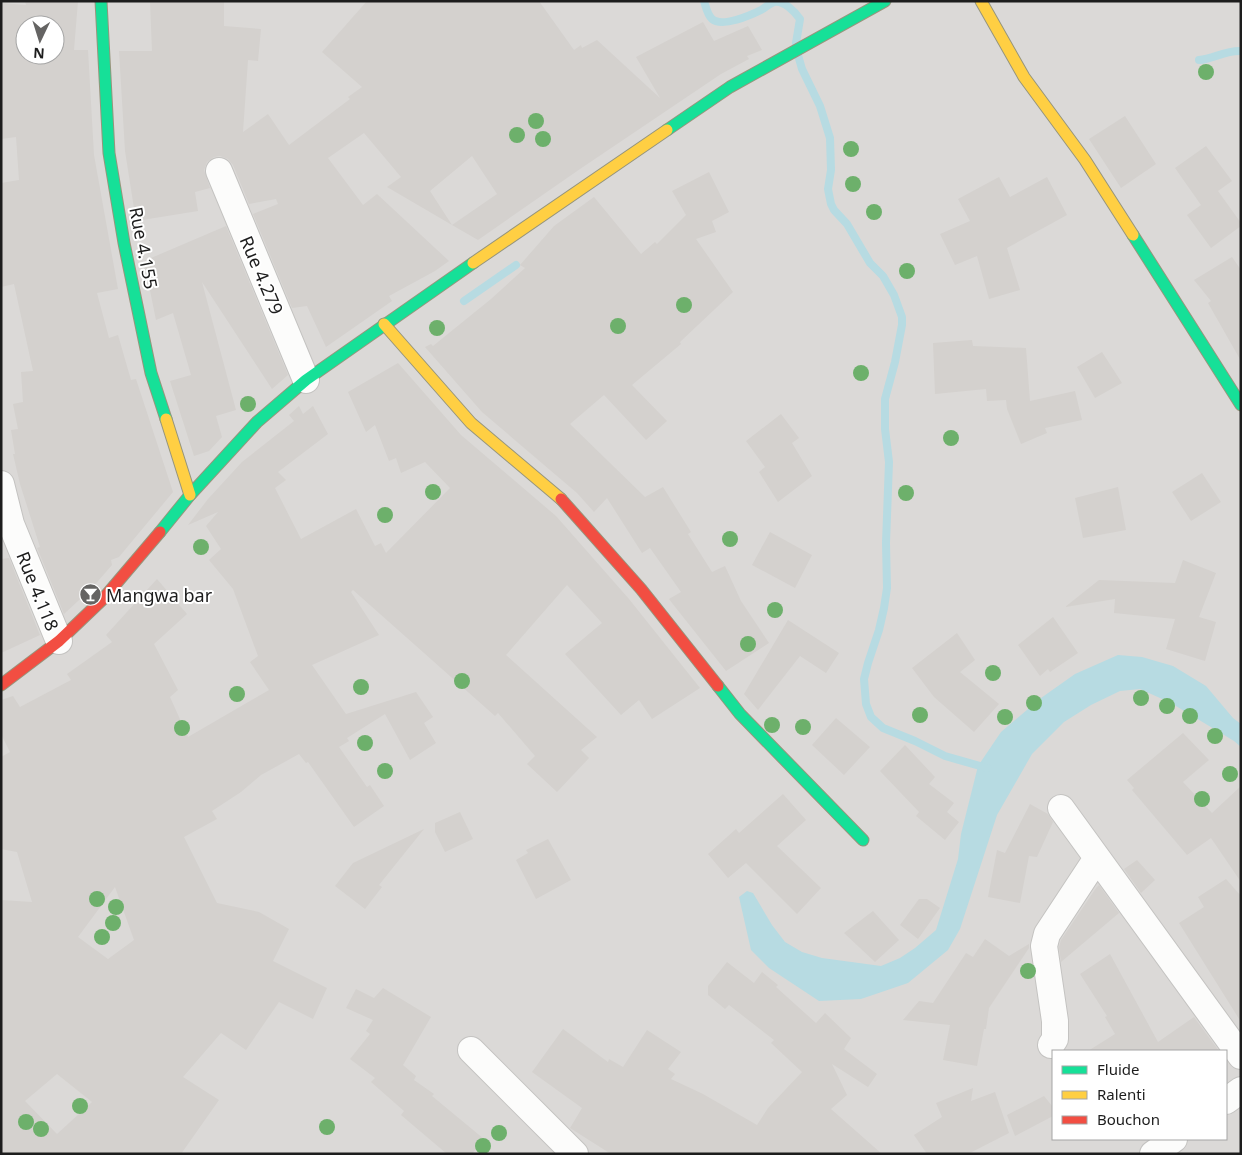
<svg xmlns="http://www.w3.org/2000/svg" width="1242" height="1155" viewBox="0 0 1242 1155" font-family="'Noto Sans',sans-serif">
	<rect width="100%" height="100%" fill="#ece9e5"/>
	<path fill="#dbd9d7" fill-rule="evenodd" d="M1,1H1241V1154H1ZM25,25H55V55H25ZM1053,1051H1226V1139H1053Z"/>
	<path fill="#b7dbe2" d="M1118,655L1142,657L1173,666L1206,686L1233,718L1241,724V747L1234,741L1171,703L1140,689L1120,691L1091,705L1064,722L1032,754L997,815L960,929L948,950L908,983L861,999L819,1001L769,968L751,950L739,897L747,891L753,893L772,925L785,942L802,952L822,958L881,966L900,958L915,948L936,930L958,859L961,834L978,766L1001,732L1041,698L1075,674Z"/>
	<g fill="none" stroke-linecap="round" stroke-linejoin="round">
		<path stroke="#b7dbe2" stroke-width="8" d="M704,1C706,7 707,14 712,19C722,28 751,15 761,10C765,8 770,3 774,2C784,0 795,12 800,19L796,43
			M798,55L802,69L820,106L830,138L831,170L828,189L831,204L834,210L847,224L870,263L883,276L894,295L902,317V325L895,362L885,399V429L889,462L886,543L887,588L884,608L879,630L868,663L864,679L866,704L871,717L883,728L915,741L945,756L987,768
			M1199,60C1213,59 1226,50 1241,51
			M464,301L516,265"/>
	</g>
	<path fill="#d4d1ce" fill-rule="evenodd" d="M25,1H78L74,50H88L94,155L118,289L97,293L109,338L118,335L131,380L136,379L173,492L119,557L111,560L112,565L92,588L64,614L38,550L37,548L40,547L20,484L13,454H15L11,430L18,429L13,404L23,402L21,372L33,371L14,284L1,287V183L19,180L16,137L1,139V3L26,5ZM25,25H55V55H25Z
		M150,1H224V26L261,29L258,61L248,60L243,132L268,114L289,145L350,99L348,97L362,87L322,52L367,1H539L574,50L581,45L582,48L597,40L660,98L636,57L703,22L714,41L748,26L762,50L747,56L749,59L721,74L580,169L478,240L452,225L497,194L472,156L430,191L452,225L387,187L401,177L364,133L328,158L363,205L377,194L449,261L435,271L389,296L392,301L326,347L307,306L292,308L253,214L278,204L276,199L249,204L233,165L228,159L220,156L214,157L207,162L204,170L210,188L195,192L198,211L136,221L125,151L119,51H152Z
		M1125,116L1156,164L1121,188L1089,139Z
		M1206,146L1232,181L1218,191L1241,223V226L1211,248L1187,215L1201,205L1175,168Z
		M709,172L729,212L712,221L716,232L696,239L733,292L680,342L681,344L632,385L667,421L646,440L604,395L570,424L645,497L663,487L691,532L688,534L712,572L725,566L741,601L769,643L726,671L672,603L669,599L681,592L650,548L642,553L607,498L594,512L577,493L482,412L425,347L431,344L433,346L491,299L525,268L520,265L554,226L594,197L641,254L655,242L657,244L686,215L672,191Z
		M999,177L1010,197L1047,177L1067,215L1007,248L1020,290L989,299L977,256L955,265L940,234L970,221L958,199Z
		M226,226L288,375L272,389L202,282L236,410L216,416L222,437L209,451L194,456L170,381L191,375L173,313L156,320L144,261Z
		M1232,257L1241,270V361L1208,303L1211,301L1194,280Z
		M972,340L973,346L1026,348L1030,401L1075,391L1082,420L1045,428L1047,433L1021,444L1007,409L1006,400L987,401L986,389L935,394L933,343Z
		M1102,352L1122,383L1095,398L1077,367Z
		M398,363L461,435L556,516L629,599L700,688L652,719L639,700L621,715L565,654L602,623L567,585L506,655L597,737L581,750L589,758L557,792L527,764L535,756L498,713L495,716L353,590L351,592L379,635L312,665L346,714L416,692L433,717L424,723L436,743L410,760L385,714L347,738L349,741L339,747L367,787L370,785L384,806L354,827L308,762L306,763L299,754L261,775L241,792L212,811L217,819L184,837L217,903L259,912L289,929L273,961L327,988L313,1019L279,1002L246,1050L221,1033L183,1077L219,1100L181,1154H1V900L32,902L17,852L1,849V757L10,752L1,734V700L13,696L20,707L71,680L67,674L112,642L106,635L157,579L187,614L154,644L178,690L170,697L188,737L269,690L250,662L258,656L233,589L209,560L221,549L206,526L218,512L188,525L208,499L242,462L294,421L289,415L299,406L303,414L313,406L328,434L278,472L286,480L275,488L301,539L356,509L375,546L381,543L386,553L450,488L425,462L401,473L396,458L389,461L375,425L366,432L348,392ZM115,887L134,940L108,959L78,937ZM57,1074L92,1102L57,1134L25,1101Z
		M781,414L799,438L792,443L812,476L778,502L759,472L765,467L746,441Z
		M1202,473L1221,502L1191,521L1172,492Z
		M1118,487L1126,530L1083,538L1075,498Z
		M770,532L812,555L795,588L752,565Z
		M9,558L40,635L1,653V559Z
		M1183,560L1216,573L1199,617L1216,622L1205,661L1166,649L1175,619L1114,613L1115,599L1065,607L1099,580L1175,583Z
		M1053,617L1078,653L1050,672L1048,669L1040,676L1018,645Z
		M788,620L839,653L826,673L800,656L758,710L744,694Z
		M957,633L975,660L960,672L999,704L974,732L934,697L912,668Z
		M836,718L870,747L844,775L812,745Z
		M1183,733L1209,760L1183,782L1212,813L1241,786V882L1211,838L1187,855L1132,790L1134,788L1127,780Z
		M905,745L935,777L929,784L954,803L947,812L959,822L945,840L916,816L919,812L880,771Z
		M783,794L806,820L777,846L821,888L797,914L746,863L728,878L708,854L736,829L739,833Z
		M1030,804L1048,814L1053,822L1037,857L1029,856L1020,903L988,897L997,850L1005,853Z
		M460,812L473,839L445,852L435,832V823Z
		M424,829L379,885L382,887L365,909L335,886L353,863Z
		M548,839L571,880L536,899L516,860L528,853L526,850Z
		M1137,860L1155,880L1141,893L1124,869Z
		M1226,879L1241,896V1022L1179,923L1204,907L1198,897Z
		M1099,885L1119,913L1061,962L1059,947L1061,940L1096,888Z
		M919,899H927L940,908L918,939L900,925Z
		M873,911L899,940L875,962L844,933Z
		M985,939L1009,956L1029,944V948L989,1008L986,1029H984L977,1066L943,1060L950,1025L903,1020L919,1001L933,1003L966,953L973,957Z
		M1110,954L1158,1042L1194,1017L1219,1051H1088L1115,1034L1105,1017L1107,1016L1080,974Z
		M727,962L754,983L762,972L778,985L776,987L816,1023L825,1013L851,1038L844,1049L877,1074L868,1087L832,1064L847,1095L831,1109L882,1154H611L570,1128L582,1108L532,1072L563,1029L608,1062L609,1059L623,1067L647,1030L681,1052L668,1069L675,1074L671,1079L703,1094L757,1125L768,1108L802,1072L771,1043L774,1040L729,1005L725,1009L708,995V986Z
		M383,988L431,1017L403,1065L416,1076L414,1080L434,1094L432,1096L484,1139L472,1154H447L401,1115L404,1111L371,1082L375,1078L350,1059L370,1034L366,1031L373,1020L346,1008L356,989L374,998Z
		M973,1088L971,1101L995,1092L1009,1133L968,1154H927L914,1135L942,1117L936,1103Z
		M1044,1096L1053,1107V1116L1015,1136L1007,1115Z"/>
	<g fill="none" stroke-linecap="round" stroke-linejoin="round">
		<defs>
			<path id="street" d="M219,171L306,380
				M1,484L11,524L59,641
				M1061,808L1241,1056
				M1051,1045L1055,1039V1021L1044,946L1047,934L1097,858
				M471,1050L575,1154
				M1226,1101L1241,1090
				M1153,1154L1174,1139"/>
			<path id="fast" d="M101,1L109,153L124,243L151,373L166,419
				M667,130L730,87L885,1
				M1133,235L1241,405
				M160,532L190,495L257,422L306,380L473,263
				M718,686L740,714L863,840"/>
			<path id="slow" d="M981,1L1024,77L1085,160L1133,235
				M473,263L667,130
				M384,324L471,423L561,499
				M166,419L190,495"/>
			<path id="jam" d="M561,499L641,589L718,686
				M1,685L59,641L103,599L160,532"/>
		</defs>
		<use href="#street" stroke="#c4c3c1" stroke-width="28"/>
		<use href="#fast" stroke="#96957c" stroke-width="13"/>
		<use href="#slow" stroke="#96957c" stroke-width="13"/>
		<use href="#jam" stroke="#96957c" stroke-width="13"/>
		<use href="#street" stroke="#fcfcfb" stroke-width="26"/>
		<use href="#fast" stroke="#16e098" stroke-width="11"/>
		<use href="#slow" stroke="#ffcf43" stroke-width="11"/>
		<use href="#jam" stroke="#f24e42" stroke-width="11"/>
	</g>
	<g fill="#6db06b">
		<circle cx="1206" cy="72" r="8"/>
		<circle cx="536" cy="121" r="8"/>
		<circle cx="517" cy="135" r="8"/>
		<circle cx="543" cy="139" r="8"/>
		<circle cx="851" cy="149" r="8"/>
		<circle cx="853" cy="184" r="8"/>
		<circle cx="874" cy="212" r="8"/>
		<circle cx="907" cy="271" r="8"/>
		<circle cx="684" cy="305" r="8"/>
		<circle cx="618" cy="326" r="8"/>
		<circle cx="437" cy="328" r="8"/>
		<circle cx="861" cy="373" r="8"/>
		<circle cx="248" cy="404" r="8"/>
		<circle cx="951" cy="438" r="8"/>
		<circle cx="433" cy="492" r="8"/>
		<circle cx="906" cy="493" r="8"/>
		<circle cx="385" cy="515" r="8"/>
		<circle cx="730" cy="539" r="8"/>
		<circle cx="201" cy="547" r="8"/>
		<circle cx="775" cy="610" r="8"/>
		<circle cx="748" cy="644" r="8"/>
		<circle cx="993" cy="673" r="8"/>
		<circle cx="462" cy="681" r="8"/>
		<circle cx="361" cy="687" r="8"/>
		<circle cx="237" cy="694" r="8"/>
		<circle cx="1141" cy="698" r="8"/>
		<circle cx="1034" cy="703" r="8"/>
		<circle cx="1167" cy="706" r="8"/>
		<circle cx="920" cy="715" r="8"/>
		<circle cx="1190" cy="716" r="8"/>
		<circle cx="1005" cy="717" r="8"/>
		<circle cx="772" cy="725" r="8"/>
		<circle cx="803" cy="727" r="8"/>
		<circle cx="182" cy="728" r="8"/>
		<circle cx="1215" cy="736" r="8"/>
		<circle cx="365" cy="743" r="8"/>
		<circle cx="385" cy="771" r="8"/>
		<circle cx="1230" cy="774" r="8"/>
		<circle cx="1202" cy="799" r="8"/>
		<circle cx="97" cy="899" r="8"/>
		<circle cx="116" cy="907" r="8"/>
		<circle cx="113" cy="923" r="8"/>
		<circle cx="102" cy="937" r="8"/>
		<circle cx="1028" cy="971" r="8"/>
		<circle cx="80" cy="1106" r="8"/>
		<circle cx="26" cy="1122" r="8"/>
		<circle cx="327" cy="1127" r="8"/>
		<circle cx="41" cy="1129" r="8"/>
		<circle cx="499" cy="1133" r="8"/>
		<circle cx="483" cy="1146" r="8"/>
	</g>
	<defs>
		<symbol id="bar-disc" viewBox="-11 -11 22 22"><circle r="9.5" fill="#656463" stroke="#fff"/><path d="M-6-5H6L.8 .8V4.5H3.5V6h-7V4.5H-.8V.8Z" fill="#fff"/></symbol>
	</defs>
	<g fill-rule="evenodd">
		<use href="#bar-disc" x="78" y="582" width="25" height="25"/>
	</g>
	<g text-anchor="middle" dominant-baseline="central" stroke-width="4" stroke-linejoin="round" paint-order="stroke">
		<g font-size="18" fill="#1d1d1d" stroke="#fff">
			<text transform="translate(144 248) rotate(79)">Rue 4.155</text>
			<text transform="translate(262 275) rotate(67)">Rue 4.279</text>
			<text transform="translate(38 591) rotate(68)">Rue 4.118</text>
		</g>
		<g font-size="18" fill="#1d1d1d" stroke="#fff" text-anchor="start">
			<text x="106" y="595">Mangwa bar</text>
		</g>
	</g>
	<rect width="1242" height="1155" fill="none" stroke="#1d1d1d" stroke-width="5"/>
	<rect x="1052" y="1050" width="175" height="90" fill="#ffffff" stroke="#a5a5a5"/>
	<rect x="1062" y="1066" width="25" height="8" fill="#16e098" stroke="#a5a5a5"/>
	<text x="1097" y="1075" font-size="15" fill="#1d1d1d">Fluide</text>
	<rect x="1062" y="1091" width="25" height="8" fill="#ffcf43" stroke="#a5a5a5"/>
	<text x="1097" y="1100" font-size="15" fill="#1d1d1d">Ralenti</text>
	<rect x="1062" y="1116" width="25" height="8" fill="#f24e42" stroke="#a5a5a5"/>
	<text x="1097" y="1125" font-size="15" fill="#1d1d1d">Bouchon</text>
	<g transform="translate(40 40) rotate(184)"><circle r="24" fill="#ffffff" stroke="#a5a5a5"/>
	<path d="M0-4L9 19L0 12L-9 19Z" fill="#656463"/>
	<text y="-8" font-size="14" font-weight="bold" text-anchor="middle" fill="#1d1d1d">N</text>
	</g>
</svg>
